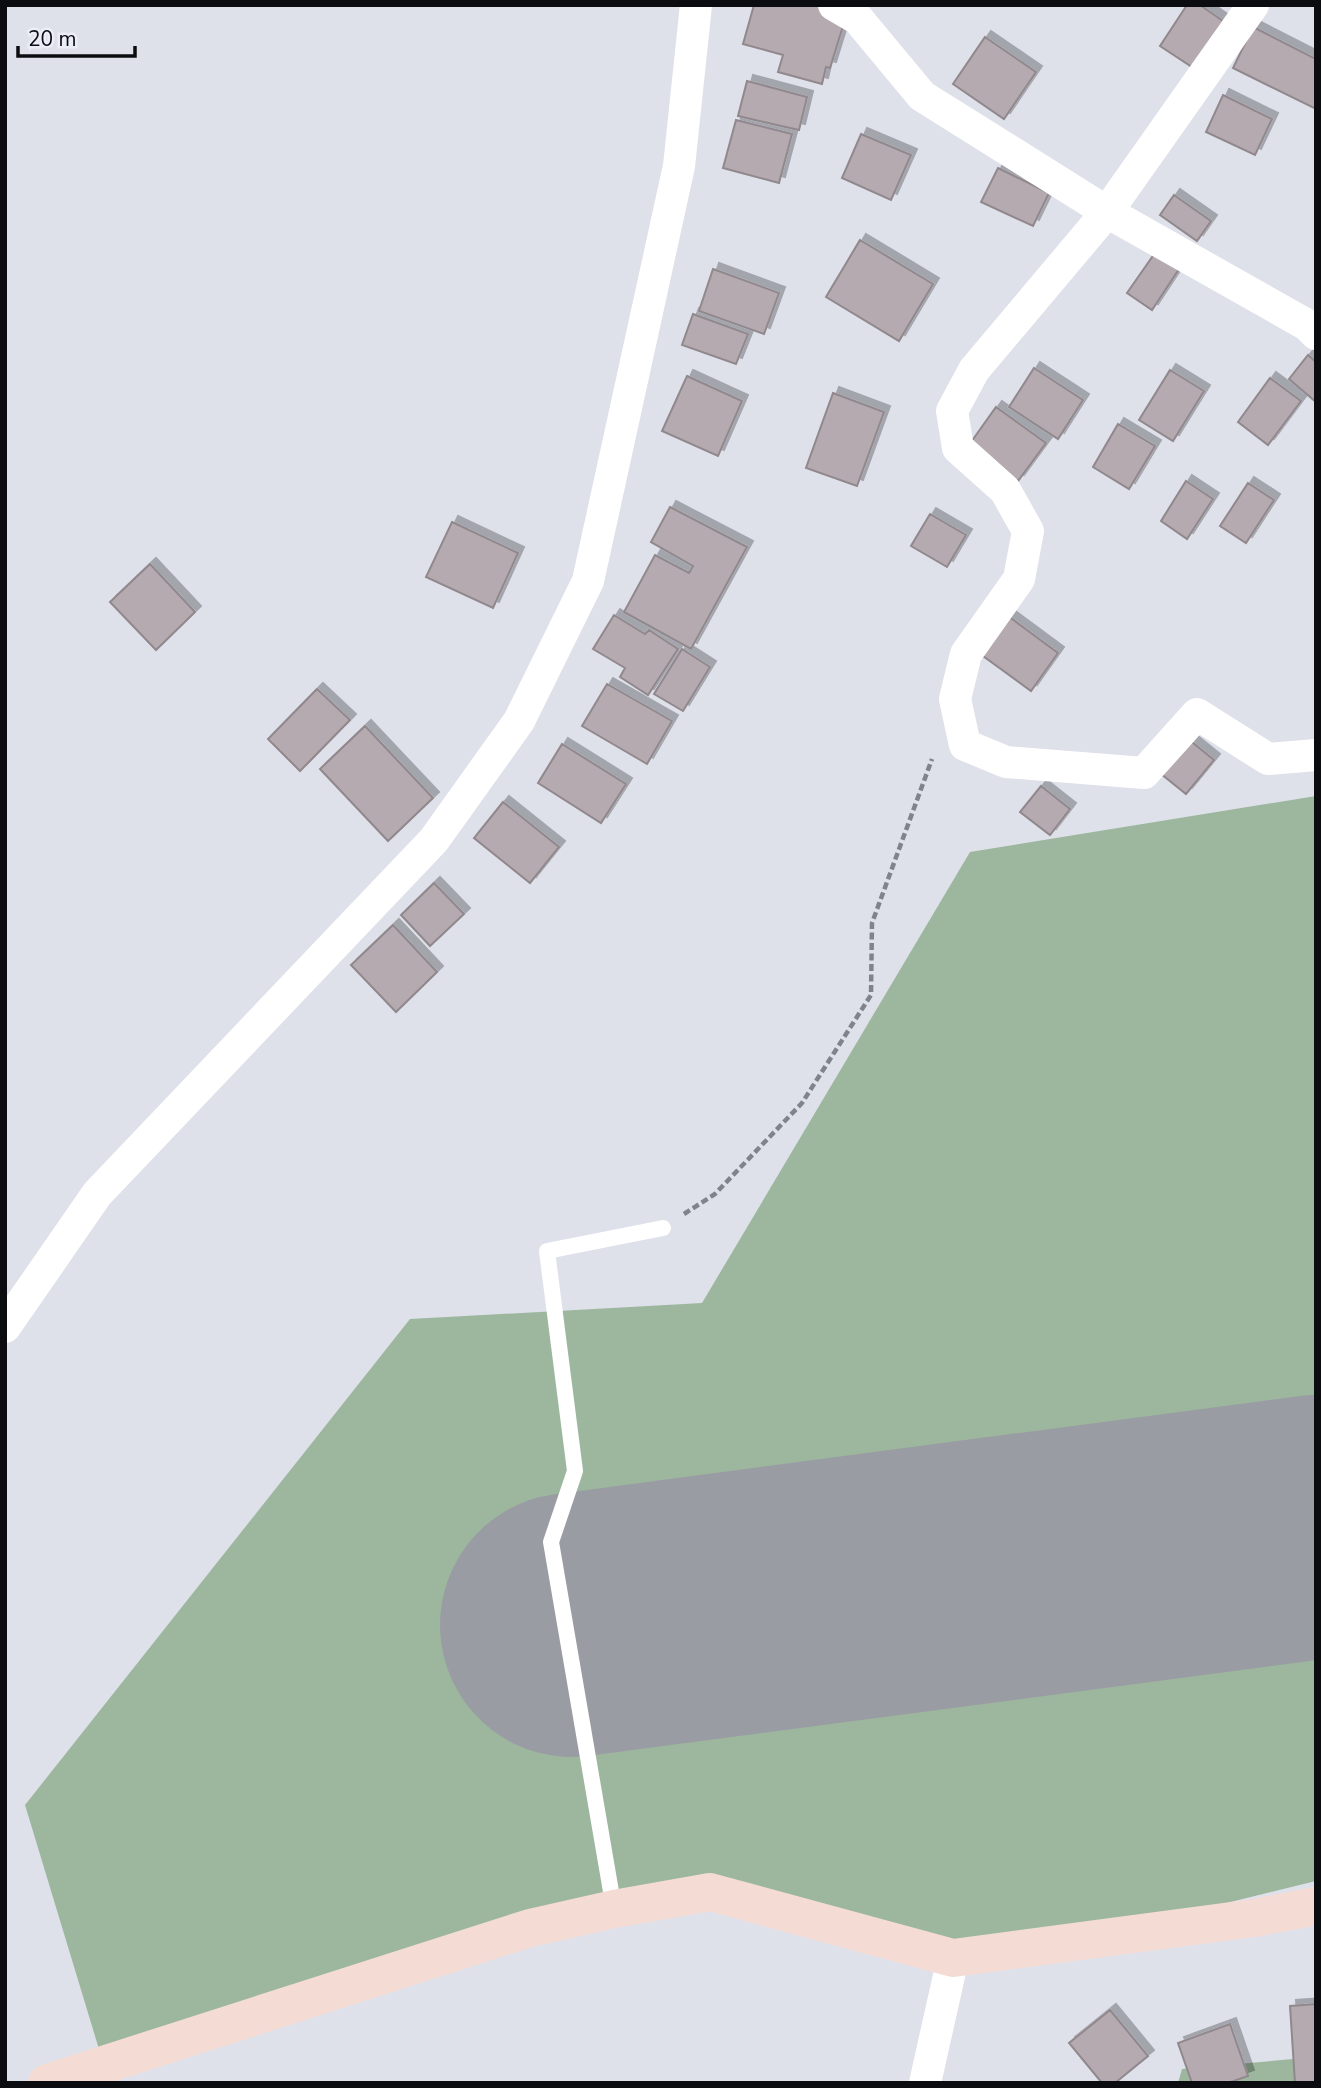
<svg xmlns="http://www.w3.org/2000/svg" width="1321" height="2088" viewBox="0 0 1321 2088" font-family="'Nunito Sans',sans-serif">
	<defs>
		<filter id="shadow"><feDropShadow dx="6" dy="-6" stdDeviation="0" flood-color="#0004"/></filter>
	</defs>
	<rect width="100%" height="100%" fill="#dee1ea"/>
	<path fill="#9db79e" d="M1316,796V1483L808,1550L768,1499L560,1528L586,1733L794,1706L821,1648L1316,1582V1881L970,1966L666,1892L105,2069L25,1805L410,1319L702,1303L970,852Z
		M1316,2057V2083H1178L1182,2069Z"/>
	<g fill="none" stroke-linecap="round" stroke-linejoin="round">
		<path stroke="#9a9ca3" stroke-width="264" d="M572,1625L1316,1527"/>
	</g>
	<path fill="#b4aaaf" stroke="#91888d" stroke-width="2" filter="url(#shadow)" d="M754,5H820L847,13L830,68L826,67L822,84L778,72L783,55L743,44Z
		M1187,5H1200L1223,21L1192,67L1160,46Z
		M1253,27L1316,59V109L1233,68Z
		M985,37L1036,72L1004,119L953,84Z
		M747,81L807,97L799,130L738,116Z
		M1223,95L1272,119L1255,155L1206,132Z
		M736,120L792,134L779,183L723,168Z
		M861,134L911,155L891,200L842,178Z
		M998,168L1049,193L1033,226L981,202Z
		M1174,195L1211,221L1197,241L1160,215Z
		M860,240L933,284L899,341L826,297Z
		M1157,250L1181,266L1152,310L1127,293Z
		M713,269L779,293L764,334L699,311Z
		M693,314L748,334L736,364L682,345Z
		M1308,355L1316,362V402L1289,379Z
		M1034,368L1083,400L1058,439L1009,407Z
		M1170,370L1204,391L1173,441L1139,420Z
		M687,376L742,401L718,456L662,431Z
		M1270,378L1301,401L1268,445L1238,422Z
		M833,393L884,412L857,486L806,468Z
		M996,407L1046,443L1018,481L969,445Z
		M1118,424L1155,446L1129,489L1093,467Z
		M1186,481L1213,499L1187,539L1161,521Z
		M1248,483L1274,500L1246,543L1220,526Z
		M670,507L747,547L691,649L624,612L655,555L689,573L693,566L651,542Z
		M930,514L966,535L947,567L911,546Z
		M452,522L518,553L493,608L426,577Z
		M150,564L195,612L156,650L110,602Z
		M1000,610L1058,653L1031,691L972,648Z
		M614,615L645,634L649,630L678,649L648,695L620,677L625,668L593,649Z
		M682,649L710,667L683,711L654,694Z
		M607,684L672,721L647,764L582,726Z
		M317,689L350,720L300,771L268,739Z
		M365,726L433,798L388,841L320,769Z
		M1182,734L1214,760L1186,794L1155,769Z
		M562,744L626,784L601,823L538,783Z
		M1041,786L1070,809L1050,835L1020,812Z
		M503,802L559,847L530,883L474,838Z
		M434,883L464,914L430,946L401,915Z
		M393,925L437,972L396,1012L351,965Z
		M1316,2004V2083H1295L1290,2006Z
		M1110,2010L1148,2056L1115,2083H1102L1069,2043Z
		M1230,2024L1248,2076L1228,2083H1192L1178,2043Z"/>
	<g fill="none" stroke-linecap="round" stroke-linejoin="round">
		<path stroke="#81838a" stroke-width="4.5" stroke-dasharray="7 3.5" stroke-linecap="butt" d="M684,1214L715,1194L802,1103L871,995L872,923L932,759"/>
		<path stroke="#fff" stroke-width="16" d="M614,1909L551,1542L575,1471L547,1251L663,1228"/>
		<path stroke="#fff" stroke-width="32" d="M834,5L858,19L922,96L1107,212L1307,325L1316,334
			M1253,5L1107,212L974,370L952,411L958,448L1005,490L1028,531L1019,579L966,654L955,699L965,745L1006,762L1144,773L1197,714L1268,759L1316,755
			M5,1327L97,1194L434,840L519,721L588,581L679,166L696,5
			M925,2083L953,1958"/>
		<path stroke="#f4dcd4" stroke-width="38" d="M47,2083L530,1928L614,1909L710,1892L953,1958L1254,1918L1316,1906"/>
	</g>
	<rect width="1321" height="2088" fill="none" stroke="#0b0c0f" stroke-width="14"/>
	<path d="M18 46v10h117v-10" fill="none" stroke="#0b0c0f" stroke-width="3.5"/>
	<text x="28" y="46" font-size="21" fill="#0b0c0f" stroke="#ebeef8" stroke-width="5" paint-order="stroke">20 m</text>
</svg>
